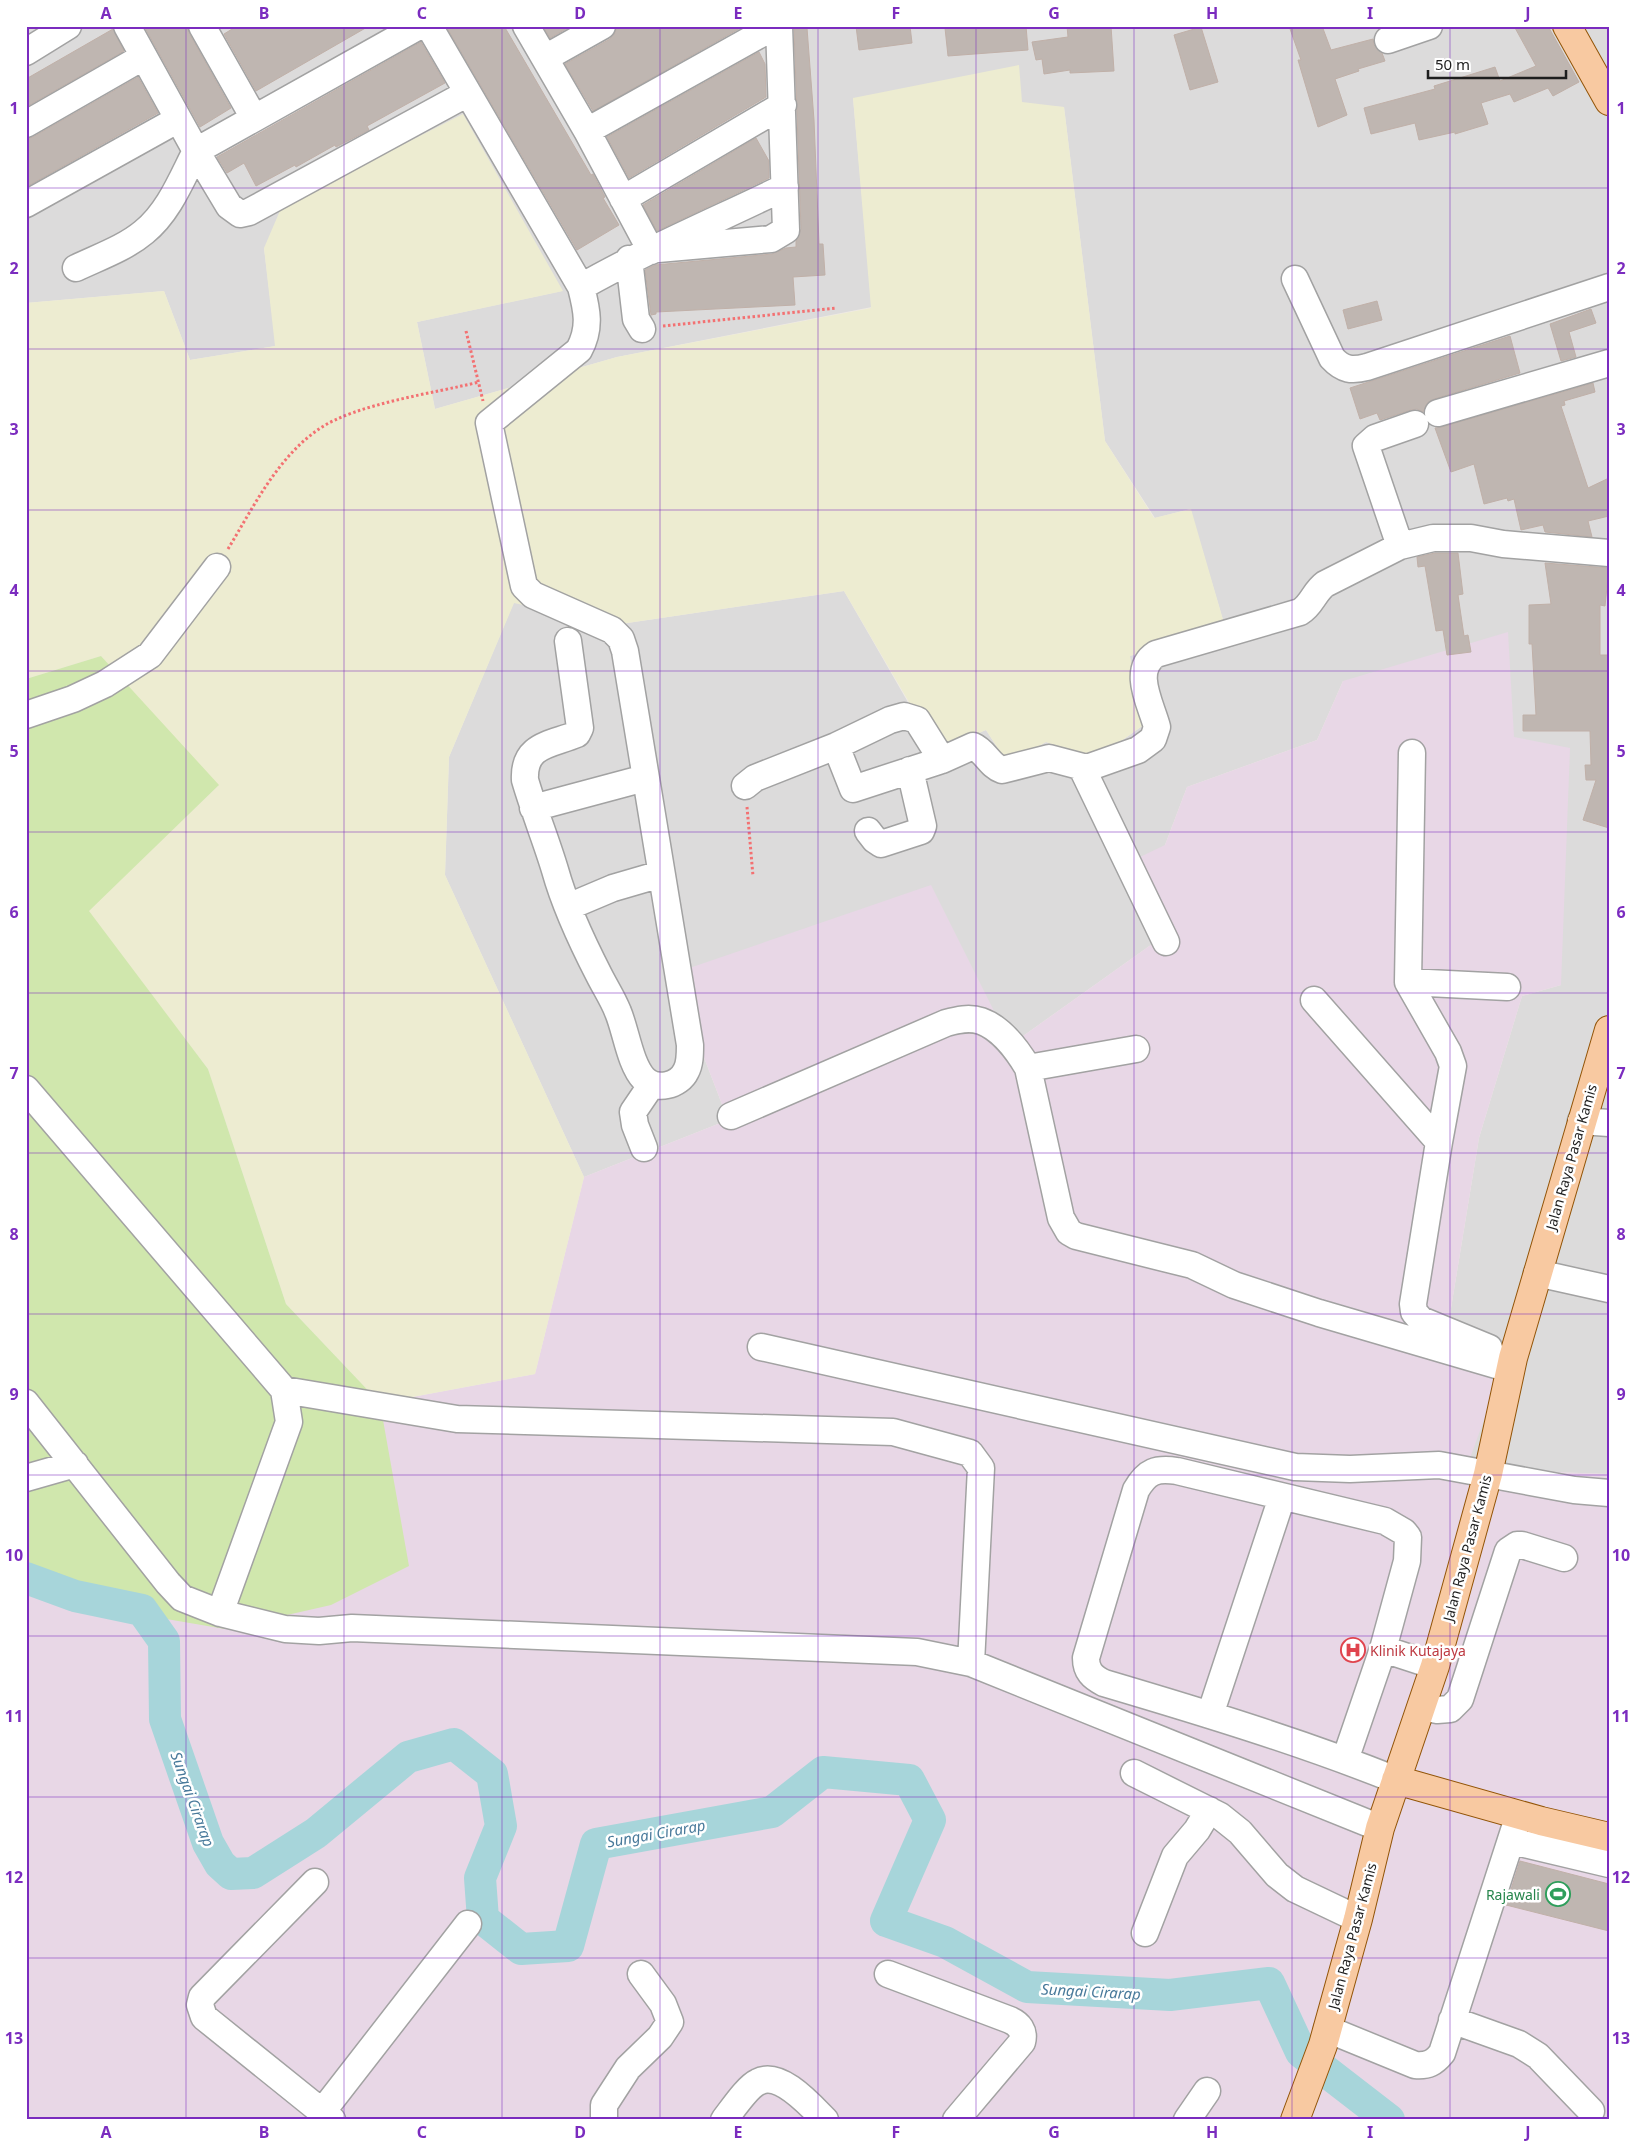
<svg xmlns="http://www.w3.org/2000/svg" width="1635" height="2146" viewBox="0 0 1635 2146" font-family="'Noto Sans',sans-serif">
	<rect width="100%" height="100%" fill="#efeae5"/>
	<path fill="#dcdbdb" d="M26,26H1609V1474L1465,1469L1443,1357L1479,1138L1522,996L1561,985L1514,737L1343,681L1317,740L1187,787L1165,845L1169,932L1016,1041L995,1013L672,974L728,1120L584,1177L445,875L449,757L514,602L614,625L844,591L936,751L986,730L1008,764L1046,742L1096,759L1145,724L1129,656L1226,630L1190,509L1155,518L1105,441L1064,107L853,98L872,307L617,357L435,409L417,322L562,291L264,248L276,346L190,360L164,291L26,303Z"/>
	<path fill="#e8d7e6" d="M1508,632L1514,737L1570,748L1561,985L1522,996L1479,1138L1443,1357L1499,1379L1466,1469L1609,1474V2120H26V1589L90,1606L380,1403L535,1374L584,1177L728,1120L672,974L931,885L995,1013L1016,1041L1169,932L1140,857L1165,845L1187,787L1317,740L1343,681Z"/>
	<path fill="#edecd1" d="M1019,65L1022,102L1064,107L1105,441L1154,518L1191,509L1226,630L1130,656L1145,724L1096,759L1046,742L1008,764L986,730L937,750L844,591L614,625L514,603L449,757L445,875L584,1177L535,1374L380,1403L286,1304L208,1069L88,911L218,786L101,656L26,679V303L164,291L190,360L275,346L264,248L282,206L463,114L563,291L417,322L435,409L617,357L871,308L853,98Z"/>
	<path fill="#d0e7ad" d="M101,656L219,785L89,911L208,1069L286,1304L380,1403L409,1566L331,1605L225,1629L90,1606L26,1589V679Z"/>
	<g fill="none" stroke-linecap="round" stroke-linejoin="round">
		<path stroke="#a7d5da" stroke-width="32" d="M26,1578L75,1596L142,1610L164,1641L165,1719L208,1843L220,1864L231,1874L253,1873L316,1833L408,1757L454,1744L492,1774L501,1826L480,1878L483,1919L521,1949L568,1946L596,1844L772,1812L823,1772L909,1780L930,1820L886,1921L945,1942L1027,1987L1170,1995L1269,1983L1301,2052L1389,2120"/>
	</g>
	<path fill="#bfb6b1" stroke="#c0b0a8" d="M144,26H187L189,33L231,108L200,127Z
		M237,26H369L256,91L224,34Z
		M446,26H504L591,175L593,174L605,197L603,198L619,225L577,250Z
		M543,26H571L550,38Z
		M617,26H744L593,111L565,64L610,39L615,33Z
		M856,26H910L912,43L859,50Z
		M962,26H1026L1028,50L948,56L945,28Z
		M1067,26H1111L1114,71L1070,73V70L1044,74L1042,59L1036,60L1032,42L1068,37Z
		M1289,26H1322L1331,50L1373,39L1374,45L1382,53L1385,61L1358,69L1359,71L1335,79L1347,115L1318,127L1298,60H1301Z
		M1514,26H1548L1579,82L1553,96L1548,88L1514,102L1510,94L1481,103L1488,124L1455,134V132L1419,140L1415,123L1371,134L1364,108L1435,89L1434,86L1495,67L1500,81L1536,66Z
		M1201,27L1218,82L1190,90L1174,35Z
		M807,28L814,120L819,244H823L825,275L793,277L795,305L656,312V314L651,315L645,270L655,265L772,254L786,248L796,247V241L801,229L794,29Z
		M113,29L124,51L26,107V79Z
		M421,42L445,83L367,126L369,130L336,147L335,145L296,167L295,165L256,186L244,163L227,173L217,157Z
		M759,52L765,64L766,97L629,178L607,137Z
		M138,77L158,113L26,187V139L33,137Z
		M756,138L769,161V178L657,231L643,205Z
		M1377,301L1382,320L1348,329L1343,310Z
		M1591,309L1596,323L1569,332L1576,357L1561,361L1550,324Z
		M1510,336L1520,373L1434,399L1427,403L1423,412L1417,409L1411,410L1380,420L1377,413L1360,419L1350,388Z
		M1593,383L1595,392L1564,401L1565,405L1561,406L1588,488L1609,478V516L1588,521L1592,537L1545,532L1543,525L1521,530L1514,499L1508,501L1507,498L1484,504L1474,464L1451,472L1435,428L1442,427Z
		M1435,553H1458L1463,594L1458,595L1464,636L1468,635L1471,652L1447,655L1443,630L1436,631L1425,566L1418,567L1417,557Z
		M1545,563L1609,568L1605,606L1600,605V655H1609V828L1583,820L1596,780H1586L1585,765H1591L1590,731H1523V715H1536L1532,644H1529V605L1551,604Z
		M1520,1861L1609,1884V1931L1506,1905Z"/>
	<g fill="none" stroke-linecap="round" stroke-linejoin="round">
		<defs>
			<path id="minor" d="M127,26L196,151L419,26
				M202,26L254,118
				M429,26L581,287C587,310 591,328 579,350L489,423L524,586L533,595L612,630L621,639L625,651L690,1045C690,1054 690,1064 686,1071C679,1086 656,1091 644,1079C630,1064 626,1031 618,1012C613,999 605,987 599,975C582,942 565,906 555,870C546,840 534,811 525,780C523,744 551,745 577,734L580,728L568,641
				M526,26L587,131L651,251
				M1388,40L1429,26
				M26,52L68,26
				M545,58L602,26
				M26,124L143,57
				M587,131L775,26
				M196,151L229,206L240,214L249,212L468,93
				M623,199L783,105
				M26,204L177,120
				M658,249L771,239L786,230L779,26
				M629,259L636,319L642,329
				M76,268C99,257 125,248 144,232C169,212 182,178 196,151
				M1295,279L1332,358C1343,370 1352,371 1367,367L1609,287
				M581,287C646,250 717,220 785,187
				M1438,413L1609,363
				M1400,546L1366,446L1375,438L1415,424
				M26,715L73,699L105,684L150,655L217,567
				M836,746L853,789L942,760L973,746C985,751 990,766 1002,770L1049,758L1087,768L1138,750L1153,739L1157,727C1151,704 1131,670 1156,654L1300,612C1312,605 1314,592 1325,584L1400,546L1433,538H1471L1503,544L1609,553
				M1412,753L1408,982L1507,987
				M1082,768L1166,942
				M745,786L755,778L836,746L890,720L904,716L917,720L942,760
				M533,808L645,778
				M868,831L875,840L881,844L921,831L923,826L910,770
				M568,907L613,888L661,874
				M1314,1000L1439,1142L1453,1066L1448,1052L1408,982
				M1028,1068L1136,1049
				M26,1089L284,1390L289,1422L220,1613
				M731,1116L946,1023C957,1020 969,1017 981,1021C1001,1028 1018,1051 1028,1068L1061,1218L1069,1232L1076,1236L1192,1265L1234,1285L1319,1313L1510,1369
				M1581,1121L1609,1123
				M1439,1142L1413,1304L1414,1312L1421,1320L1489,1348
				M644,1148L635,1125L633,1112L652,1084
				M1537,1273L1609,1289
				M761,1347L1295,1467L1350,1469L1439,1465L1574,1490L1609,1493
				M284,1390L457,1419L893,1432L970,1453L981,1468L971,1663
				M26,1403L168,1583L182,1598L220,1613L285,1629L319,1631L352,1628L917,1652L971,1663L1380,1828
				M26,1478L75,1464
				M1383,1649L1435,1666
				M1421,1707L1437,1710L1450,1709L1460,1699L1508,1551L1517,1545H1522L1564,1558
				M1210,1715L1282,1497
				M1345,1760L1383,1649L1407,1561L1408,1537L1404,1532L1385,1521L1177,1471C1156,1468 1147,1471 1136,1490L1086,1658C1086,1671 1092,1677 1104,1683C1202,1712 1301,1742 1396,1780
				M1134,1773L1220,1816L1240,1832L1277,1875L1295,1889L1358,1919
				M1512,1841L1609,1864
				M315,1882L202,1997L200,2005L204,2017L332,2120
				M1145,1933L1175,1856L1197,1830L1209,1810
				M888,1974L1010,2020C1019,2024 1025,2031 1022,2042L956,2120
				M1452,2020L1519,2044L1538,2056L1591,2111
				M1327,2029L1415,2065C1428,2066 1434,2063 1442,2053L1519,1815
				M322,2112L468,1924
				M604,2120V2105L628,2068L660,2037L670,2022L663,2004L641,1974
				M724,2120C732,2110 747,2087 758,2082C780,2070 811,2106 825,2120
				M1187,2120L1207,2091"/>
			<path id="major" d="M1567,26L1609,101
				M1396,1780L1541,1821L1609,1837
				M1295,2120L1323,2045L1358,1919L1380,1828L1435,1666L1488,1474L1513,1358L1609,1030"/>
		</defs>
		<use href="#minor" stroke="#a2a2a2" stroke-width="29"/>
		<use href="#major" stroke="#925407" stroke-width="30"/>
		<path stroke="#f37172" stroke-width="3" stroke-dasharray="2.5 2.5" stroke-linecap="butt" d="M663,326L836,308
			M466,331L483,401
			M228,549C254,506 277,458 319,429C355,404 435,393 479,382
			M747,807L753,876"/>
		<use href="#minor" stroke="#fff" stroke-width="26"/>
		<use href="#major" stroke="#f8c9a1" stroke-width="28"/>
	</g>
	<path fill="none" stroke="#7b2cbf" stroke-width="1" stroke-opacity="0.55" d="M186,26V2120M344,26V2120M502,26V2120M660,26V2120M818,26V2120M976,26V2120M1134,26V2120M1292,26V2120M1450,26V2120M26,188H1609M26,349H1609M26,510H1609M26,671H1609M26,832H1609M26,993H1609M26,1153H1609M26,1314H1609M26,1475H1609M26,1636H1609M26,1797H1609M26,1958H1609"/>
	<defs>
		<symbol id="hospital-ring" viewBox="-11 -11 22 22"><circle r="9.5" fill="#fff" stroke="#e0444e" stroke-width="1.5"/><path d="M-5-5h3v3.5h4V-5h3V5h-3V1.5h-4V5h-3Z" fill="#e0444e"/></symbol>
		<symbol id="stadium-ring" viewBox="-11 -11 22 22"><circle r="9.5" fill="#fff" stroke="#2e9e5b" stroke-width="1.5"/><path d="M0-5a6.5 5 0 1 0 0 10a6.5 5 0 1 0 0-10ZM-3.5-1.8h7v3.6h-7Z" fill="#2e9e5b"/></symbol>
	</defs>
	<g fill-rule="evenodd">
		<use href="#hospital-ring" x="1339" y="1636" width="28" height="28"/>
		<use href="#stadium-ring" x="1544" y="1880" width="28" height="28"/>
	</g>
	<g text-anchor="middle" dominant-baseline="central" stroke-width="5" stroke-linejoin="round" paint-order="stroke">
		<g font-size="14" fill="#1e1e1e" stroke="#fff">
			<text transform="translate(1571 1157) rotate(-74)">Jalan Raya Pasar Kamis</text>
			<text transform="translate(1467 1548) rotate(-75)">Jalan Raya Pasar Kamis</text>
			<text transform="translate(1352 1936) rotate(-75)">Jalan Raya Pasar Kamis</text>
		</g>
		<g font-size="14" fill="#be3a42" stroke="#fff" text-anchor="start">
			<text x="1370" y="1650">Klinik Kutajaya</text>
		</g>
		<g font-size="14" fill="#27864d" stroke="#fff" text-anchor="end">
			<text x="1540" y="1894">Rajawali</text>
		</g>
		<g font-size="15" font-style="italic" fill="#497a9b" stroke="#fff">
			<text transform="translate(193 1799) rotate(70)">Sungai Cirarap</text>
			<text transform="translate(656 1833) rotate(-10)">Sungai Cirarap</text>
			<text transform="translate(1091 1991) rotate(3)">Sungai Cirarap</text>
		</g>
	</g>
	<rect width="1635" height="2146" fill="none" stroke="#ffffff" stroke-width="55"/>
	<path d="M1428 70v8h138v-8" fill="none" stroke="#1e1e1e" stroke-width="2.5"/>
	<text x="1435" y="70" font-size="15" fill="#1e1e1e" stroke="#ffffff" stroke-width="4" paint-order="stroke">50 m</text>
	<rect x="28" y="28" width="1580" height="2090" fill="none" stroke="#7b2cbf" stroke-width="2"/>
	<g font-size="16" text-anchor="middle" font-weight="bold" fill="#7b2cbf">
		<text x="106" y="19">A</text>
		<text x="264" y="19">B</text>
		<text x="422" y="19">C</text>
		<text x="580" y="19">D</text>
		<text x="738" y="19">E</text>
		<text x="896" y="19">F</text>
		<text x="1054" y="19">G</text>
		<text x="1212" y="19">H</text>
		<text x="1370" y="19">I</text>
		<text x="1528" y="19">J</text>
		<text x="14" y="114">1</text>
		<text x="1621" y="114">1</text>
		<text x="14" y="274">2</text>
		<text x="1621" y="274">2</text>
		<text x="14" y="435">3</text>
		<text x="1621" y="435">3</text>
		<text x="14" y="596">4</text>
		<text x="1621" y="596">4</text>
		<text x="14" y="757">5</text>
		<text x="1621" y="757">5</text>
		<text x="14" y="918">6</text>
		<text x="1621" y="918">6</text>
		<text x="14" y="1079">7</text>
		<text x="1621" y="1079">7</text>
		<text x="14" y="1240">8</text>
		<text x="1621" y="1240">8</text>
		<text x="14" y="1400">9</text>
		<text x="1621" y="1400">9</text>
		<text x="14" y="1561">10</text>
		<text x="1621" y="1561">10</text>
		<text x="14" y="1722">11</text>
		<text x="1621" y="1722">11</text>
		<text x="14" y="1883">12</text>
		<text x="1621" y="1883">12</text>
		<text x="14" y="2044">13</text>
		<text x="1621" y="2044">13</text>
		<text x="106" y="2138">A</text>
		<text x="264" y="2138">B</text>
		<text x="422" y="2138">C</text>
		<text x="580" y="2138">D</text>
		<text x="738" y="2138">E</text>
		<text x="896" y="2138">F</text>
		<text x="1054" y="2138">G</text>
		<text x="1212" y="2138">H</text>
		<text x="1370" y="2138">I</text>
		<text x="1528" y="2138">J</text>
	</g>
</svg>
